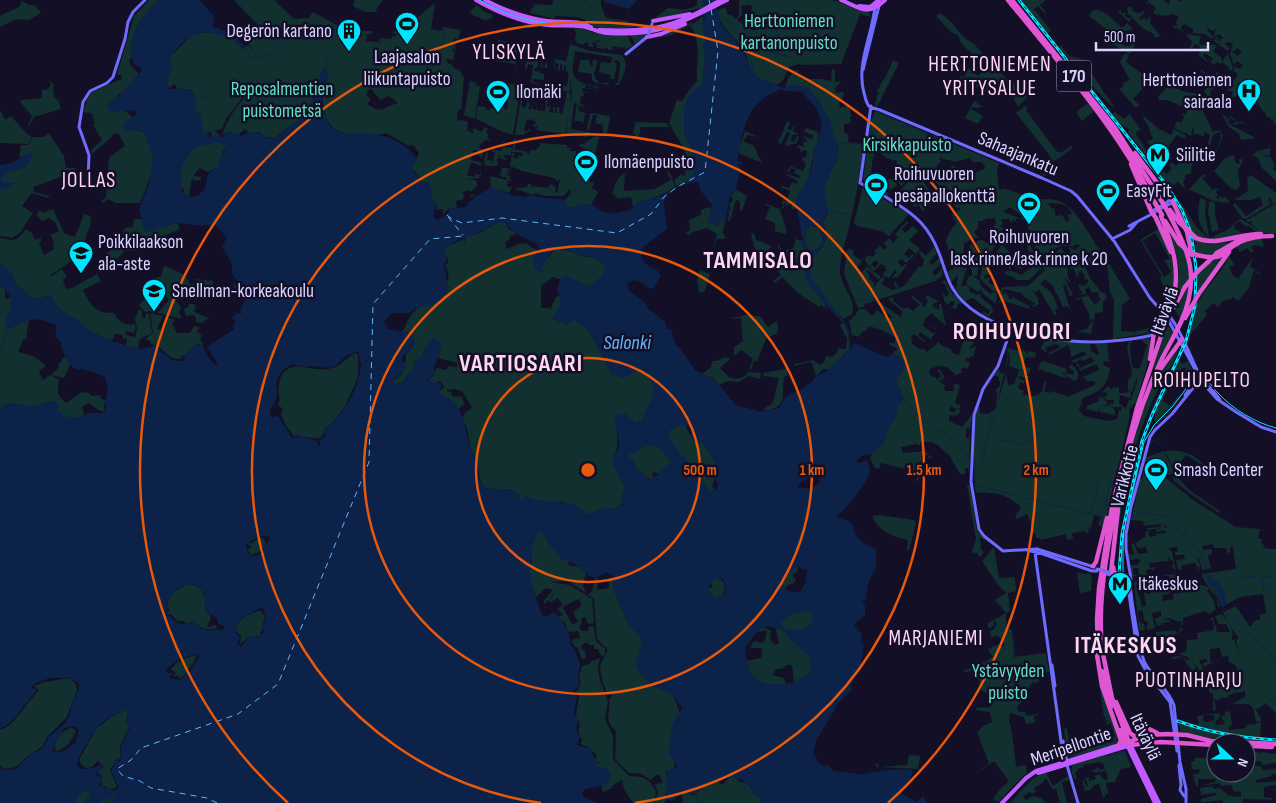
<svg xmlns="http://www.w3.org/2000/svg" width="1276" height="803" viewBox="0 0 1276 803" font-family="'Sofia Sans Condensed',sans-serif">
	<rect width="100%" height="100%" fill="#130f26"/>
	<path fill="#12302f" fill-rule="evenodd" d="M149,0H159C143,16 128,34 132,58L129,60L130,65L139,74L126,89L116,97L125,109L134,110L125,111L133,117L125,123L128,131L135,130L145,133C148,140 152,148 153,156C154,167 145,193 140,203H116L108,199L103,203L101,201L106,198L109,157L125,146L119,134H113L111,138L92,154L91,150L102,140L93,125L95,122L91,113L83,112L88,97L91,92L122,79L121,75H117L134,16Z
		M234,0H274L294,19L309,18L313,12L346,30L361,31L358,34L362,36V31H373L372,34H367L366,41L378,42L380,37L379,45L381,38L391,39L392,36H396L397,35L392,32L398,31V34L399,32L406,33L407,26L435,3L431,29L443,31V27L461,30L458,40L455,37L453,42L455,45L457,41H458L452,51L454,52L455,46L456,47L453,61L452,59H446L448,64L451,63L453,67L458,70L456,72L459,70L464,76L460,74L464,78L461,109L458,110L457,120L468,121L467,130L474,134V132L472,131L474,128L482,132L484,127L488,128L486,133L489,134L487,138L491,141L485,140L478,147L484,151L482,158L478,155L479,151L473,150L471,160L481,162V166L471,162L467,175L475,177V174L480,175L481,169V175L478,177H481V178L466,179L476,180L477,186L470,192L471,195L475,194L471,198L469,190L463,192L464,199L456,201L457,209L450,208L443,214V209H438L437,212V204L431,200C433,192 429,184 421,181L420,178L412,168L413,163L415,162L419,153L413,145L409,146L386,133L378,135L349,134L338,131L332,127L326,118L323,104V91L328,75L326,70H323L318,85L312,96V108L309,115L287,128L275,138L265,137L259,132L249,133L245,129L239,134L228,132L222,135C227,120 242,95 257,88L255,85L251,83L247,86L248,90L226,119L222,129H219L215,131L220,136L211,138L212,133L206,131L209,134L208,137L210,138L207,139L195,113V99L192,90L177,88L174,84L170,88L168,86V79L172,64L169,58C172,53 176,51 180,47C184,43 187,39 192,36C209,27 232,35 243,49L247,45L255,51L248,44L263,30ZM369,89H371L380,100L389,96L398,103L386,107L383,110L375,109L367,104L371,99L366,95Z
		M355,0H383L377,8L376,12H365L353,6Z
		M553,0H583L585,1L586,0H601V6L606,18L628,21L633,26L637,27C623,28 606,32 592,26V23L578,17L555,16V18H551L530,13L532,5L533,10L534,4L552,5Z
		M697,0H704L703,24L706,42L703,43L705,58L702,84L701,86V168L688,181L676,186L674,181L681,174L684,176L685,173C691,151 678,141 669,123L677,100L682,101L688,92L697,81C696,62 702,41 690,25L674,34L655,39L693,22L692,25L703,16L701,8L657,19L656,17L668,8C681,9 685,12 697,5Z
		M739,0H832C846,3 856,12 870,13L871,17L860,14L841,64L802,65L797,63V65L789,67L783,80L777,85C771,84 761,81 756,76C749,70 749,63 746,55C738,38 721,30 717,11L725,7L728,15L730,14L736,19L739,15ZM751,5L752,9L749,15L752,17L756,16L758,18L756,29L754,31L737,20L742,14L741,6Z
		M1020,0H1046L1040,5L1047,13L1043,12L1038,6L1034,9L1051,31L1047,34Z
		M1148,0H1163L1169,4L1170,0H1177L1180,2L1182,0H1276V123L1274,125L1273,117L1272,123L1271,119L1266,116V114L1261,109L1254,96L1243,91L1230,100L1233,91H1227L1231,83L1224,79L1225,76L1235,80L1238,74L1233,71L1235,67L1240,69L1243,65L1237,61L1234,65L1230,54L1231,51L1238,56L1242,52L1237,48L1234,52L1231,50L1233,44L1227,42L1225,44L1230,48L1228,51L1215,42L1214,39L1220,41L1223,37L1218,34L1216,36L1220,40L1216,39L1214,34L1216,30L1214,29L1213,31L1208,28L1207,30L1214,37L1211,39L1205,34L1193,33V29L1184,24L1181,28L1184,33L1179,29L1174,28V25L1178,27L1176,23L1179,17L1173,14L1164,16L1154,14L1153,12L1156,8L1149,3L1146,4Z
		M22,1L29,5H35L41,13L29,20L16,19L0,27V16L19,7Z
		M477,5L485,12L493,15L491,19L484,20L469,13Z
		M1131,6C1133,13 1135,12 1140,13L1143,11L1145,12L1139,18L1141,20L1144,17L1147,20L1150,16L1151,18L1150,23L1161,37H1149H1154V34L1144,29L1132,18L1129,22L1118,11L1125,8L1121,10L1122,13H1126L1125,16L1130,19L1132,16L1128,14L1127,7Z
		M1098,10L1107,14L1122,28L1127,23L1133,29L1127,31H1118L1116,33V40C1122,44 1125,48 1132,45L1130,37L1137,32L1133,40L1135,44L1130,54L1112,44L1115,39L1113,34L1089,16L1092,11Z
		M939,13C953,19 959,37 973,43L1009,81L1032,89V92L1018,107L1009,90L999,82L997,86L995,85L987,92L964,81L960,88L953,86L956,78L959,79L961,76L964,78L966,73L962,67L965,68L967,71L968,68L976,73L975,74L978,76L982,71L973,66H980L978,58H976L961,43L958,35L951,32L936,16Z
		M574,28L583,29L595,33L628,35L630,43L633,45L634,41L630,35L647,33L645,37L624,51L626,48L624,47L622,48L613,46L612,50H608V48L605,47L607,49L596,48L598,46L595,44L600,41L598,40L597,42L592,43L594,47H589L588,42L584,43V45L577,43L575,40L576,33Z
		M1186,34L1201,36L1199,44L1202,46V44L1209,47L1212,44L1217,46L1213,51L1222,58L1221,59L1223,61L1227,54L1228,55L1233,67L1231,71L1227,70L1230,69L1222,62L1220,64L1218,62L1213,65L1209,60L1212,61L1213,59L1205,53L1203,56L1209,63L1198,55L1202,49L1196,44L1191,49L1190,48L1192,42Z
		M498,40L518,43L514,78L515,64L493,61Z
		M570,44L590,51L622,55C630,66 623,74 619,85H610H615L616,83H618L620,64L619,61L615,60L614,62L617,63L614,79H611L610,75L599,72L601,62L611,63L612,57L575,51C573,68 567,80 588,84L583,83L582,85L584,84L599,87L598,88L585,85V88L598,89L597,93V90L583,88L582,91L585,92V93L583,94L584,96H581L580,103L585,107L579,106L580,93L578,111L588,114H585L583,124L581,121H574L577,103H574L571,129L593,133H589L591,134L587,137L566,134L580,135L585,133L578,134L566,132L568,114L565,134L536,130L538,126L533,127V124L537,123L531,119L526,121L524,130L527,132L528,129H530V131L523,135H515L522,91L541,93V99L530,98L528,102L527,101L526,96H523L521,106L524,107L525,105L524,108H526L527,103H530L528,109H532L533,104V109L536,110L537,104V110L541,111L542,105V111H545L546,96L549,95L547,107L551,106L549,112H553V107H556L554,113H557V107L560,108L559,113L562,114L563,109L562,108H564L567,92L571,94L570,107L572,95L570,77V92L551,88L552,82L553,85L566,86C568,83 569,77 568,72L566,71V65H564V71L562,70L563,65L560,64V70H557L559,64L555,63V70L554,69L555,59L566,61Z
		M1061,45L1069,56L1086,60L1084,62L1116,110C1104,99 1090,84 1079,70L1081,67L1080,64L1070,60L1059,46Z
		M1125,53L1129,55L1126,62L1151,80L1133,99L1139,105L1136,108L1119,89L1124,86L1123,83L1130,80L1120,62Z
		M528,54L537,55L535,59H533L532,62L535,60L547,62V68H544L546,62H542L543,68L540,67L542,62L538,61V67L535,68L534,71L541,72L540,75L542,73L544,74V80L533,79V82L543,85L531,83L533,65L528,64L527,69H525L526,59L531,61L532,56L529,55L527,58Z
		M596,59V61L599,63H597L594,74L596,80H598V83H608L609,85L596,83L592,80V74L578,72L580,60H589L591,67L593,66L592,61Z
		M893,60L899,63L877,107L875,104L877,98L876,97L879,93L875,91H877L883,80L881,79L884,80Z
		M832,69H835V82H841L835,88L836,93L843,92L844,96L839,103L840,108L848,106L849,109H851L850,112L852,116L850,117L851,123L844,124V132L849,135L848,142L861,144L862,139H865C861,167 857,194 850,222C847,238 840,255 840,271C840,287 857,298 852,314L843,319C835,310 812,287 810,276C804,251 836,252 823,223C833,205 824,206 824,189C824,174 841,163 838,147L820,102L812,93L785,87L788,78L796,70H799L797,73L801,79H821L831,81Z
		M1202,70L1210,77V79L1217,72L1224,76L1222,80L1218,79L1210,93L1211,96L1209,99L1204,91L1210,84L1206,82L1208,80H1206L1202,77L1204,74L1201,72Z
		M48,81L54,84L53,88L54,97L59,101L61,109L34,117L26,131L32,116L20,102L21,100L42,98V90L48,89L51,84Z
		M470,81L476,83V86H480L475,119L464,115Z
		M503,83L521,85L513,135L503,132L476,119L478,106L486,107V110H489L490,108L499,109L500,103L501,108L507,109L510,87L502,86Z
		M1170,84C1179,91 1190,94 1201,93L1203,98L1198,101L1213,132L1220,130L1223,135L1216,154L1213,149L1217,150L1221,136H1220L1221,135L1220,132L1216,133L1217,136L1214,133L1210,145L1208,144L1210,135L1204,132V136L1195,134L1193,136L1194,128H1193L1191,136L1174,128L1177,121L1181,123L1184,117L1181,114L1185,115L1188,109L1167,100H1159L1158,97Z
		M974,101L983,107L977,108L973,107L971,109L983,116L978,124L965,118Z
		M1088,103L1094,111L1082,121L1076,112Z
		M1026,105L1028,109L1026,110L1057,152H1062L1072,145V149L1053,162L1047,175L1042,176L1050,156L1016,113Z
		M0,110L5,120L11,116L27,134L32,137L29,144L0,143Z
		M875,111L999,163L997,171L999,189L1002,190L1004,188L1036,200C1040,198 1042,200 1047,199C1072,198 1083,226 1096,244L1094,245L1097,246L1110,265L1130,299L1122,305L1121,331L1134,332L1153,327L1150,333L1113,339L1114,300L1110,292L1107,265L1097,262L1084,264L1090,278L1102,293H1105L1107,297L1103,302V312L1095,313L1091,334L1076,331L1087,329L1093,320L1088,318L1090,316L1081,298L1076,301V299L1088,295L1094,304H1096L1101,299L1098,297L1099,294L1097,292L1092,293L1089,287L1085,289L1086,293L1085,295L1082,294L1076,297L1082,293L1078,285L1080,284L1081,286L1086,285L1088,281V279L1085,280L1084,274L1082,273L1083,270L1079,272L1078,278L1073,268L1069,270L1072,265L1069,261H1066V267L1068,270L1067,274L1075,295L1070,283L1064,277L1073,295L1070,296L1066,285L1063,286L1070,309H1069L1067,306L1063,307L1057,294L1054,290L1055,288L1045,279L1041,283L1042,286C1049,288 1053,295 1056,302L1054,303H1056L1058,308L1055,310L1057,314L1055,316L1039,289L1035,293L1030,288L1039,300L1038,301L1039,304L1034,307L1029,303L1033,305L1036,304L1023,296L1022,293L1003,289V293L1000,292L1002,287L1028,286L1045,270L1036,261L1020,269L1011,266V270L1009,269L1011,263L1036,260H1025L1030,252L1027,249L1028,247L1007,231L1002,238L1006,241L1005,248L1010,252L1006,262L1005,250V258H1001L996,253L1002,244L1005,248L1004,242L994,238L998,232L996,228H993L996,223L994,217L991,219L988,218L982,221H978V228L974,232L979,238H972L966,243L964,242L963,269L958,275L965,267L967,268L961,286L963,287L965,285L970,288L969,291L976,295L980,294L981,295L980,297L992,306L991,308L994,310L989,317L982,313L983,311L988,314L990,311C983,306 979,302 972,298L965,301L952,284L954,288H956L958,275L951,282L947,272L956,268H953L946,241C948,233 953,227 957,222L952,218L959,217V215L953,217L952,215L957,213V209L958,211L960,210L959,207L957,209C952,201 943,197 939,188L941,189L938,184H937L931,174L927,173V170C924,175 923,178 917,176L923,172L920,170L916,176L913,177L906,171L903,174L907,180L901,186L897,180L895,182L897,185L891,190L889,188L886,191L890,196L883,193L885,184L889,179H892L901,167L896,163L897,161L894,160L893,161L889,158L888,159L884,157L885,155L881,156L882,154L873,149L872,151L867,149L870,125ZM939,157C945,161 949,159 955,162L970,158L973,162H982L985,167L984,169L973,173L970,169L964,170L952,165L950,172L940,175L937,172L938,167H936L941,161ZM1048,203C1058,204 1068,202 1072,214L1067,215L1069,218L1068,222H1067L1062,215L1056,216L1054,208L1052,209ZM1010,207L1022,216L1030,214L1028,217L1018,218L1028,221L1027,226L1031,234L1039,235L1033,240L1035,249L1034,252L1029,243L1021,240L1022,236L1011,229L1003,232V228L1000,226L1003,224L1001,219H1009L1012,224L1013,219L1017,223L1015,218L1018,219L1017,217L1003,212ZM1076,244L1080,246L1075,250L1068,247L1071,252L1068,253L1064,252L1061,248C1055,251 1052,258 1050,265L1041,259L1042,254C1051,254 1053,250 1058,247C1061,246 1068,246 1070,246L1072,247Z
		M1115,112L1124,119L1130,114L1141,130L1137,131L1136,135L1141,141L1147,153L1151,150L1155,155L1151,162L1128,132L1129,129L1121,125L1112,114Z
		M1221,112L1228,119L1230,115L1228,122L1231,116L1236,120L1235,121L1231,118L1229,122L1233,124L1234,122L1236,123L1239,121L1245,123L1244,124L1239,122L1237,125L1229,122V124L1256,138L1241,140L1239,134L1229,127Z
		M590,113L610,116L607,134H601L603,133V125L595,123L597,115H593L589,130L590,131L587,130Z
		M1144,116L1159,129L1171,135L1174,129L1185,135L1186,137L1185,139L1177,135L1164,152L1156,146L1152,148L1147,141L1153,139L1148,126L1143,118Z
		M787,121L790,123L787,129L791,130L794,125H795L793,131L799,134L792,135L791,141L794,142L797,136H799L796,144H790L789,146L785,145L790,133L787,132L781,144L778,143Z
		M636,122L667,123L669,127H641L639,137L633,134L635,123Z
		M806,128L819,132L818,138L820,137L816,145L807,183L797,197L796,209H791L792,204L786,206V203L783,204L784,208L782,209V201H788V194H790V191L783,188L781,189L782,186L789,188L792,182L796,184L798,181C793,179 791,177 786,175L787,174L799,178L800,176L794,173L796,170L791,168L788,173L787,172L790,166L803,171L806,165L804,164L805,162L802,160L803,157L806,158L807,151L803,150L802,152L800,151L801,149L797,147L799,145L804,147L803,142H808L803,136L812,139L813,135L804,132Z
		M745,131L756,136V137L748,135L743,141L754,146L762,163L738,153L739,144L742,141Z
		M49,133L64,156L66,168H76L75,172H81L85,176L78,182L70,172L67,173V175L33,187L34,192L50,196L47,198L32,193L22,206L33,213L20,233L12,238L0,236V172L6,171L25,155L19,158L21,145H29L33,137H44Z
		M595,136L605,138H599C597,148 593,157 593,167L589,171L587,180L594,183L592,188L598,192L591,205C583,203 577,208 568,208L564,203V199L565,200L571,192L569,189L564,196H543L536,193L533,195L519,190L515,191L517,188L527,187L528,184H531V186L548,188L550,184L556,187L555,192L557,193L560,179L557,181L554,178L522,171L510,166L512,153L516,154L512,157L517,159L518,155L522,156L523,154L520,152H512L514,138L519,139H516L515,141L519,142H515V150L525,151L529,154L530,150L535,151L538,147H540V143L567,145V148H571L570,151H576V154L579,155L575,163L581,164L580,166H582L585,152L579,150L585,151V149L579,146L580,144H583Z
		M219,141L229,145L223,151L219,167L208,172L200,168L193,176L201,177V180H193L192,177L189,197L185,195L183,188H181L182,191H181L177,176L188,149Z
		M1207,145L1215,154L1213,156L1210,153L1199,161L1197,160L1192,165L1191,173L1184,176L1186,178L1183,183L1185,186L1183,188L1178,182L1172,186H1169L1151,162L1167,174L1172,168L1169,165L1171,162L1176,166L1191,147L1203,152L1207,150Z
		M503,147L512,148L511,155H503L507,160L499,158L501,155H500L496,160L498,162L497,166H485L484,159L489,148L487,160L493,161L495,152H492V150L501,151Z
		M1270,148V155L1261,156L1271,157L1275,166L1273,169L1276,171V181L1262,168L1258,158L1252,155L1257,153L1253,152Z
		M867,150L875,154C871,159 873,168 870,175L874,176L876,179L874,182L868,178L866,183L863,180Z
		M1234,155L1235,161L1238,164L1240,163L1238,159H1242C1244,164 1240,165 1238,171L1240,186L1236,190L1231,188L1214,171L1225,158Z
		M664,166L671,175L675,187C662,196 647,199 633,207L631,197L618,199L612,193C615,186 617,175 625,174L624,190L625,191L654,189L671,180L665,168H663Z
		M501,168H509L507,176L509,175L510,168H511L509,177L512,181L508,180L507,186L512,187L509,193L491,188L490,176L507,180L506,177H502V175L500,176L501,171H502Z
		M1203,174L1208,179L1204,177L1202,178L1213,190L1216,188L1221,192L1217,190L1216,192L1218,195L1216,198L1218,199L1220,196L1223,198L1225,196L1230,202C1215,206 1201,193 1189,190Z
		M1251,175L1276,193V234L1256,232L1249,226H1245L1240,221L1235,223L1234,228L1242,233L1214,241L1203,240L1192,234L1179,200L1198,229L1209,238L1215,237V235C1224,232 1230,230 1235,222L1241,219L1262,232L1251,224L1253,221L1249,222L1245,221L1275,204H1272L1270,198L1268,199L1271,204L1246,219L1242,218L1233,205L1235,203L1246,216L1263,205L1260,197L1252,200H1234L1248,191L1247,178Z
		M914,178L923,181L929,190L923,195L930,204L923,211L918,205L915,207L904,195L901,197L898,194L901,191L905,192L917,205L920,201L917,203L905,190H901L897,193L909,181Z
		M863,187L909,214L889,236L881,231L857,226L854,222Z
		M735,189L747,196L742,211L740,210V201L736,200L730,221H728L729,210L731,209L729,205L733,199L731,197Z
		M1200,198L1206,200L1205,212L1209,237C1197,226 1197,214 1200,198Z
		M1212,201L1215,203V215L1219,230L1212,232L1208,212L1209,202Z
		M766,204L780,209L786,229V234L775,231V223L765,219L770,207L765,205Z
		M709,207L712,210L708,222L716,225L718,227L719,218L725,223L722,233H724L725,239H716L714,246H713L717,234L707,228L692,232L690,236L684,231L688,232L690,229L689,220L701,215V210Z
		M53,209L64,233L75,237L84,214L91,216L90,226L79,256L51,275V277L62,269L67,277L63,280L66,289L72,288L97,274L101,281L83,290C91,306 94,313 114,313C119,321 122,325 132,325L134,323L136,328L134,333L126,331V335L135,337L137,329L135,318L139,309L142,311V318H145L146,313L149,314L152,332L150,335C140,337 139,340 138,349L126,346L127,339L123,338L122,335L115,334L112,341L108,340L99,336L87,329L78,320L70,317L58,308L51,297L48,296L37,299L31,297L16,285L12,274L3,266L0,265V238C14,241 17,242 26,229L32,233L35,240L41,238V241L39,243L44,255L53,250L54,244L51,235L59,231L55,222L49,218L42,221L36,215L40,210L43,213Z
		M1152,218L1154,219C1171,254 1178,264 1170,304L1168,301L1169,307H1165L1168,298L1160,277L1162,276L1142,243L1149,239L1144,243L1164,277L1171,272L1164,260L1170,259L1155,233L1141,242L1140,240L1158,229Z
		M134,219H142L164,224L178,223L180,229L157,239L138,251H124L114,263L99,264L100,261L106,260V253L112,250L115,243H118L125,228L133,227Z
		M907,221L908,223L902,229L905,233L913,226L918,231L909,240L920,249L916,254L909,248L904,254L909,258L912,254L914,256L906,263L901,259L898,262L902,267L905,264L907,265L898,277L891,278L897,272L895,270L889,278L882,275L887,270L885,268L886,267L881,264L874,271L870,268L872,265L875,268L879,263L875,260L869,267L865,260L866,256L867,257L870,255L872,257L876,253L874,251L880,246L884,250L887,247L884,243L890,238L893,243L898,237L895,234Z
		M499,222L506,223L508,229L513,231L516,234L511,236L508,241L505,242L506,249C513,248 519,241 527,244C531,246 533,249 538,250L535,252V255L549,257L555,249H559L567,250L585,257H595L604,265L612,281L621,282L620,284L616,288C607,287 601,291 592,292C584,284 570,275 560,279L553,277L541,286V308H549L550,310L556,297L560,296L562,300L557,313L566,325L572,321H576L589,331L612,374L646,369L677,422L686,425L689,434L692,435V430L704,439L719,470L718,482L715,478L712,486L714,490L717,489V495L654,472L652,474L653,478H647C642,474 635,470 632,466C622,455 620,438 617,424C616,439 620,445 613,459L626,489L621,498L623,504L616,508L603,509L590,514L589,517L563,502L526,506L518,498L519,495L513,490L505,489H487L481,484L477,463L471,450L467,428L462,418L466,412L472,408L462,391L454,389L447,390L448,392L452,391L451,394L454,397L462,396L464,404L458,410C451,397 446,401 439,392L444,387L440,381L434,383L428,381L434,375L437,368L446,370L448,366L457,367V363L438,358L442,345L430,343L425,348L422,357L415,361L412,371L408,373L403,383L395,384L392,382L402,374L406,361V354L411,349L409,333L401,332C405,329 405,326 407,322C414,309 431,293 446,295L448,288L439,281L446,278L445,279L447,282C450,276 448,271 445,265L448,263V258L444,254V251L450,245L464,239L466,249L465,238L481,232Z
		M810,226L817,227L823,237C822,244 819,249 812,251L807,248C804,241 804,231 810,226Z
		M1167,226L1176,242L1186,252L1190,279L1175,302L1179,271L1176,254Z
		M754,233L756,240L770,245L772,247L763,254L756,252L751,234Z
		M796,238L799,241L800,240L808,255L806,270L828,310L821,305L820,307C806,299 792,290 783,277L774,283L773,281L781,275L774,266H771L772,261L766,269L763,265V262L767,266L771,251L781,260L782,252L777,246L778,245L783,251L793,248Z
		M1262,238L1264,247L1253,245L1251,248L1255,250L1251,253L1247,248L1240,252L1236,247L1249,240Z
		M1194,239L1224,241L1228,244L1211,256L1197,254Z
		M982,240L987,243L992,240L998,242L989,255H982L976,244L977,241Z
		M972,244L980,257L977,276H973L981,282L979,284L990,294L993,292L997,294L996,304L982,293L981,290H979L978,292L966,284L969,276H972V271L969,263L970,245Z
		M934,247L937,253L929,262L932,265L939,258L941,263L932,273L935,276L942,268L943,275L935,281L865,304L864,307L858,308L844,274L847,250L849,249L854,250L853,255L860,260L863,259L857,268L860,271L859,274L867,267L880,276L879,280L868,270L866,271L870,276L869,278L875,284L873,285L874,287L882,277L885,278L881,284L892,290L897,289L894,284V280L899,288L905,285L919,266L922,267L924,260L919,253L921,251L926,256Z
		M991,256H992V258L989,257V271L992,272L984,276L985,279L991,277L988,282L996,287L998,293L992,290L980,279L984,257Z
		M1229,256L1235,266H1229L1233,276L1238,279L1253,257L1250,266L1261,274L1258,278L1260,275L1257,273L1253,282L1257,272L1254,270L1249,286L1250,287L1238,301L1233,297L1231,298L1232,299L1224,300L1218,307L1213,303L1205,311L1207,315L1191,334L1189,333C1194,323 1193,311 1198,302C1207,284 1223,273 1229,256Z
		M1223,257L1222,260H1216L1221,261L1198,293V273L1214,259Z
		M1036,265H1039L1043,271L1040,269L1029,280H1016L1015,278L1005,274L1006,271H1011L1023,275V273Z
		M164,266C175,270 185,273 190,284H195L198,287L196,291L190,287L176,301L181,307L179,313L182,319L157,313L169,300L163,293L156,291L154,300H149L152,311L145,312L139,305L143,301L148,291L144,288L147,281L161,276Z
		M700,270L710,274L705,291L699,293L697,280Z
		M195,279L213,281L212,297Z
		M945,280L952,293L962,303L958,304L956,309L948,307H953L955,302L951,301L948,305L944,301L942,289L944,294L947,297L949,291L946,290L947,286L941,282Z
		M0,284L5,290V299L11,297L19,324L29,319L26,339L23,340L18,352C29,354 39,358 46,366L39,371L43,380L50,375L59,379C58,393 55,392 66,403L82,392L89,393L91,396L100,395L101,399L106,401L104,405V411H100L89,403L82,407L84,414L81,417H66L56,410L59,407L56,402C47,400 42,406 33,407C25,407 17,403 9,404C4,405 3,407 0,411Z
		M1189,286V293L1181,320L1174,309Z
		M1002,293L1008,295L1009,299H1012L1013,297L1029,306L1030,309L1001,300L1000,303H1002H999Z
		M928,294L930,297L939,301L933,304L932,306L939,310V305L941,303L946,326L931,313L925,319V321L936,329V330L925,321L922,325L933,333L936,332L931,339L935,342L920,332L918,335L925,341L924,342L914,334L910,338L913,340L911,343L921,350L923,348L927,352L939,342L941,345L951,349L952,353L959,355L964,338L974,342L969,349L976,346L973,357L970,356V359L967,357L965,361L967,362L968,361L970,363L967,369L963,367L961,370L963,372L956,375L947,367L938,366L930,369L929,373L931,376L937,378L936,381L940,376L943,378L937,370L942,369L940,370L945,378H943L944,381L941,379L939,381L946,386L943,388L946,391H953L955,389L953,387L955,384L960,385L955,403L961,406L959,409L956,408L954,409L952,406L949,409L951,412L953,411L954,414L956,409L961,410L957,416L954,415V420V417L952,415L949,416V421L962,427L972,414L970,432L969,428H966V438H969L970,433L969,474L968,468H965V474H960L949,455L939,447L940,446L932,442H920V445L918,446L917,444L901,447L903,453L925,451L932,458L929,459L928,455L921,456L922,460L920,462L925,474L920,473L918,481H916L918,472L881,463L879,469L875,468L870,458C874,449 878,450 882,444C891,427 885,410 905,399C894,388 895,370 895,355L892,354L897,349L889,344L890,342L894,344L896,337L880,329L869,326L866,331L862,332L859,337L852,335L849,321L854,317L859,309H865L872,316L877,310L891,321L889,319L892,317L876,303L879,302L902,318L901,315L903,312L888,299L894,297L893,301L904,309L907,307L913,311L920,305L911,297L912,295L923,304L920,307L923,305L926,309L925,306L928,301L925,298Z
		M189,304H194L196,306L194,312L209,318L204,321V323L196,322V317L193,315L187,316L185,314L184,309L188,307Z
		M150,313L163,316L157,329L164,332L166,317L176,320L172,323L177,333H190L194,326L200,327L197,331L202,336L200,338L204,348L199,343L188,351L187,355L181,356L183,358C166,362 166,347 151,344L150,341L145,339L153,333Z
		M746,315L760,316L768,327L777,321L778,329L777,334L767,337L757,361H754L751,370L749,369L753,359L741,350L734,356V347L743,341L741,318L732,319V318Z
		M844,323L848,333L850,349L843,355V360L827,371L828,370L827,369L821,370L820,373L816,376L812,363L810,362L794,366V363L795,364L813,360L820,365L824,362L826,356L832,357L837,353L838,348L846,349L847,339L840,325Z
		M1167,324L1174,335L1149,378L1158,348Z
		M1150,338V344L1151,340L1150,355L1136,403L1133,405L1131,409L1130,406L1129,420L1108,509H1105L1108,510L1104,527L1098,525L1101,517L1094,515L1089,535L1090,523L1087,535L1085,531L1072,533L1073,539L1067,540L1066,534L1041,540L1040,538H1036L1035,533H1032L1030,520L1027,514L1017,519L1015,516L1021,507C1009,495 992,491 976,493L974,483L978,482L974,481C974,458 970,425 979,404L980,413L988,414L996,408L997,395L996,389L1000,386V380L999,381L998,376H994L999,368L1000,379L999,372L1004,374L1008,355L1005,352L1003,357L1005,350L1009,355C1006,370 1000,386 998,402L1006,374L1007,377L1008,385L1014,384L1019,370L1029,374H1022L1029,376L1028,379L1020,376L1021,374L1018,378L1025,381L1024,384L1020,382L1018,388L1024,391L1022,394C1028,396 1038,398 1042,391L1043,392L1042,390L1045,381L1047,382L1044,391L1050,393L1052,391L1067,396V397L1095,385L1094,381H1087L1083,377L1099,370L1097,365H1094L1080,371L1079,368L1076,364L1078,363L1080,368L1095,361V360H1093L1092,357L1082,361L1081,359L1074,363L1071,361L1086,355L1084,351L1071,357V351L1068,345L1051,354L1048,353L1060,347L1056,343L1057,346L1055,344L1045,348L1047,351L1046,352L1041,349L1044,341L1049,339L1090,344L1091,351L1098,355L1099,354L1095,344L1107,343L1109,362L1104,361L1103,364L1105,366L1110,368C1107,388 1100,391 1083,398L1079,410L1082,414L1084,416L1109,421L1117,419L1119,410L1121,411L1122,407H1113L1109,403L1113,404L1114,400H1106L1102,396L1106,397L1107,393L1103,392V393L1102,392L1108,386L1112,390V388L1119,387V393H1127L1128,391L1131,392V397L1129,398L1116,394L1120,396L1119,403L1126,409L1129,399L1131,400L1138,378H1137L1132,392L1128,390V380L1131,377L1132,373L1127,348L1129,341H1132L1130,346L1131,355L1129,356H1131L1132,367L1137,369L1140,367L1147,345L1140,339Z
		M1180,346C1174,366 1159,385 1151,404C1129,455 1120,509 1114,564C1113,555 1115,544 1116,534C1120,485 1140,379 1180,346Z
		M1006,347L1021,352L1023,349L1027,354L1029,351L1036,353L1035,358L1026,357L1023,365L1025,367L1031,368L1029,373L1009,366L1010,355L1007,350L1009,349L1007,350Z
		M355,353L358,354V376L354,387L344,408L332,423L325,429L322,437C312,441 304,434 294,436L286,426L281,414L283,409L278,405L280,400C278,395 278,386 280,380C287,355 314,374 332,368C341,366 347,357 355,353Z
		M65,356L70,365L64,378L51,375L59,367L58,365Z
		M726,357L730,359L720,368L730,378C737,379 744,379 748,372L761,373L760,379L749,376L739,382L727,381L719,385L714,379L702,374L711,367L712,361H717Z
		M1042,360L1043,362L1044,361L1067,369L1065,374L1062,373L1065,376L1066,373L1074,375V371L1069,368L1071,364C1076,368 1080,374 1077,380L1074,381L1066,376L1065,378L1050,373V371L1049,373L1038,369Z
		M1179,360L1183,364L1188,361L1193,372L1192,373L1188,370L1184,373L1186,368H1182L1179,373L1184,376L1185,379L1182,388L1172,382L1162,400L1170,406L1178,396L1180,397L1171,409L1155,423C1153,404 1171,377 1179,360Z
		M788,368L787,376L784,377C781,397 789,408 763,411L767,406H770L773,402L779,378L763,376L764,373Z
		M1099,397H1101L1108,403L1104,406L1110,405L1115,410V415L1099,412L1100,409L1098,410V412L1083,408L1086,409L1087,406L1099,401Z
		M1164,451L1174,473L1169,475L1161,471L1166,470H1159L1145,465L1146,457Z
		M1165,451C1181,450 1192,452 1203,464L1202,465L1186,455L1179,464L1196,475L1195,478L1183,470L1173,469Z
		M1144,471L1157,473L1167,479L1193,500L1236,527L1260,529L1258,538L1262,540L1261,542L1264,545L1263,547L1268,549H1276V714L1266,703L1258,709L1255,708L1261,719V722H1256C1252,698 1251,706 1232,704L1245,697V691L1228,695V698L1221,697V699L1216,700L1214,697L1216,710L1213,711V693H1210L1208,684H1206V688L1204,690L1203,679L1214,671L1212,673L1215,681L1230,679L1229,674L1231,676L1232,673L1237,671L1236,666L1228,661L1229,656L1222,657L1220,648L1210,649V660L1214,665L1211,663L1204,667L1203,663L1207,662V659L1199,660L1205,672L1200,676L1202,674L1200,671L1198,673V668L1192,662L1196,667L1194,670L1196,668L1195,670L1197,677L1195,678C1193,666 1185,666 1184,657L1173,659L1172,657L1180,656L1187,659L1186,661L1188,659L1191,662L1188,657L1179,654L1186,651L1187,640L1198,639L1197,633L1214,630L1213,620L1211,621L1210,619L1213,617L1217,632H1230L1226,624H1217L1218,622L1215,616L1222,614C1228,622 1236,631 1231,641L1234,639L1240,656L1236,640L1239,638C1235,635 1225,617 1223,612L1236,606L1250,627L1256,620H1260V615L1266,613L1263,594L1240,597L1222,607C1220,604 1219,599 1216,595C1211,588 1203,583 1202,574L1236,569L1233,547H1230V554L1227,552L1226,548H1214L1213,544L1202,546L1203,550L1212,549V554L1208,555L1210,566L1212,568L1202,570L1200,561L1196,555L1200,565L1199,572L1198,566H1196V563L1182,565L1181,570H1178L1176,560L1185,559L1184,555H1175V552L1178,551L1177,547L1169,548L1170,551H1172L1176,571L1171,566L1174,564L1173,561L1170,560L1169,557L1167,558L1169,561L1149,563L1150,568L1155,567L1153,572L1152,569L1146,570L1147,575L1138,576L1139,574L1138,568H1133L1134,575L1136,574L1137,576H1132L1130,565H1137L1140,562L1139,559L1130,560V564L1128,547L1130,555L1134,554L1132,547L1131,545L1134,543L1138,554L1148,553L1146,547L1138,548L1135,543L1145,537L1146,531H1149V537L1156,536V534L1166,533L1165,530L1156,532V530L1167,527L1165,525L1164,528L1148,530L1147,528L1161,527V524L1144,526L1143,521L1131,520L1140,479H1142Z
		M1175,474L1189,490L1220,511L1219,513L1192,495L1174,481L1172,478Z
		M967,485H970L977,530L990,544L980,537L981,550L984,552L980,557L976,552L973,554L972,551L976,539Z
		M879,515L914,520L916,523L909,551L907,550L908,540C892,536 879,532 872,516Z
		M542,530L548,538L547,540L561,558L569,561L568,565L579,567L576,564L577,563L586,573L583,586L586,593L572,584L569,579L565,581L550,582L570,585L592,599L594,623L588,624L585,617L581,619L582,624L579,626L582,631H588L589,626L594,627L596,641L605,649V654L602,657L598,649H594V645H590L586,642L581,646L582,650H585L586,658L582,660L578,648L575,647L571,641L576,638L580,639L578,631L569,632L564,621L560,620V616L563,615L558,609L563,604L557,598L554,601L551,598L556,591L550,598L553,601L552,603L548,600L545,604L543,602L553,590L546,588L536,597C534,593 531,586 530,583C529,578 531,575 529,571L532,562L530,560V543L534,542L537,532ZM579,599L582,605L573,612L578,622L572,624L563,608L564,606Z
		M260,537L263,538L266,543C264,550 257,554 250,555L248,550L252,547L248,545L249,543H252Z
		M789,540L791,542C791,545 789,547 786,549L785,547L783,549L784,553L788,551L801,567H798L797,572L792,575L796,580L794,583L788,585L782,591V545Z
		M994,547L999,578L1015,577L1016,591L1008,593L1010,611L1006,613V627L1012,630L1014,657L1046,653L1049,672L1041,673L1038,678L1039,682L1032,683L1026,693L1027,700L1022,701L1017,707L1018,712H1025L1026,716L1038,714L1039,715L1034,716L1035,723L1026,724L1024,717L1010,713L1009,722L1011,727L1016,765L1017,767L1026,765L1027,773L1021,778L998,802L993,799L1000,789L1009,781L994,761L974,775L989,763L977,732L983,726L992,722L990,712L976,710V708L991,707L989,695L981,690L978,673L972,671L964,672L963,670L974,668L993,657L987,649L992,648L991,646L993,645L994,648L995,645H999V647L1004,646L1003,639L998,637L997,634L996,636L991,637L990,631L995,629L994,626H997L996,621L993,622L994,625L990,628V630L987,624L1006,613L995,600L1006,593L998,585L982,561Z
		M705,573L723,578L718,579L722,580V581L725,584L724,594L719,597L720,607L699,590L708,587L709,593V587L712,588V582L709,585Z
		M1077,573L1091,574L1092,579L1091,591L1080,593Z
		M1176,574L1177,587L1183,586C1174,588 1171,594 1163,595L1162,601L1174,599L1173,594L1195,590L1192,588V585C1208,583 1215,590 1220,607H1218L1216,597L1209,589L1207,591L1213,599L1216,609L1210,614L1204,611L1183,618V625H1182L1181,621H1176L1170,618L1162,620H1170V622L1161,623V625L1157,626L1155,619L1161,616V611L1152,613L1155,628L1147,630L1148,622L1144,620L1143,611L1140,610L1138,612L1139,622L1144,624L1145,630L1139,631L1134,582L1139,580L1140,583H1138L1136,585L1139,597H1140L1142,607L1146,606L1142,579L1145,578L1147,594L1151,593V591L1161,589L1160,584H1151L1150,577L1159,576L1158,580L1160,583L1170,581L1169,576H1161Z
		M598,577L597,590L609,588V577L614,579L613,585L615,593L628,624L641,635L673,695L680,713L682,708L677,764L674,759L675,765L673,769L666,771L668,782L665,797L666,800L664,803H655L658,791L654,785L663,782L659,775H656L651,780L641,774L629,773L615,759L616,731C602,719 612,712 609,699L611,698L612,694L609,692L608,697L602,680L600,666L608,650L597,639L594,599L588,595L592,591L595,578Z
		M806,582L817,591L814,654L807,686H763L737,658L746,661L761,658L762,648H750L754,641L762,643L766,639L765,637L767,632L764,630L761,632L758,630L763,627L771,631L770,640L775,645L779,643L775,626L787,591L800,593ZM787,665H792L794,682L786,684L784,678L773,675L775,669H782Z
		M190,584L202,589L205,599V611L211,616L210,620L207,626L208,627L216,625L217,626L216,629C206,629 200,630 194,621L187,624L183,621H177L171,614L168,615L169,608L167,604C170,593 180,587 190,584Z
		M260,610L265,616L260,636L248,637L240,644L241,636L235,630C240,616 248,616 260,610Z
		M1182,628L1183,630L1176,634L1167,645H1164L1160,640L1156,639V632L1176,630V633L1180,631L1179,629Z
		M193,655L196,656C193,666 187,671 180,679L178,676H173L176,673L171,670C175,661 185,659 193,655Z
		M600,658L598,667L600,680L608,701L605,719L613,736V759L629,776C644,777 648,777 656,791L654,803H633L624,789L622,780L612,786V788L603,792L595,768L596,754L586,746L580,744L582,741L578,731L580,726L576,714L579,696L576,692L581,684L579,676L582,666L591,663L592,661Z
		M1098,676L1109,712L1120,741L1116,740L1120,742L1117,744L1071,757L1067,752L1069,758L1067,756L1062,731L1066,747L1064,729L1067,728L1070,746L1113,742V737L1115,739L1111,724L1107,719L1110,724L1106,725L1107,721L1104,719H1107L1104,716Z
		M64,679H71L76,684L77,690L67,717L47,737L42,747L28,756L16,767L4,769L0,766V730C16,726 26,701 39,691L34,686L45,682Z
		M130,707C128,715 124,720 129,728L120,746V759L116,760L110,770L117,786L113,789L102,786L103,788H110L112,791L121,788L118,803H71L75,779L98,784L96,789L102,785V776L97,773L104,766L98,761L92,767L85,768L80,763V758L96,729L111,717Z
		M1230,711L1232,725L1229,726V730L1246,728V725L1254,724L1255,726L1256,723H1261L1260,737L1230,734L1193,724H1199L1197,716L1204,715L1203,720L1207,722L1214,720V715H1205L1219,713L1220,717L1215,722L1216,725L1225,724L1221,716L1225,715V712Z
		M1178,722L1207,731L1245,738C1224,745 1200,734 1181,732Z
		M71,728L74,729L76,731C71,742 68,746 58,751L55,750C55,740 61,730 71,728Z
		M1246,749L1261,753L1263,752L1276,754V763L1262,765L1260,760L1259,764V761L1252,762L1253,766H1261L1262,770L1276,769V774H1271L1272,776L1256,780L1257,783L1276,781V785L1264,787V797L1272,798V800L1243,799V803H1223V800L1197,803L1201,802V799L1216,795V793L1201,795L1200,788L1212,786L1214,789L1220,788L1229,796L1232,795L1233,797L1241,796V791L1234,792L1231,785L1221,786L1220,783L1200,786L1215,782L1216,779H1198V786H1196L1193,774H1198L1200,770L1192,769L1191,762L1195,761V758H1216V773H1246Z
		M1123,751H1125L1131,767L1121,769L1115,782L1106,783L1108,793L1105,794V797L1103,798L1099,784L1093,786L1090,790L1085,791L1082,779L1084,781L1087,787L1088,786L1086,780L1084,779L1089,777V781L1096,779L1094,776L1100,774L1104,780L1108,779L1106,771L1101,772L1100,771L1096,773L1095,772H1090L1098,767L1100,770L1105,769L1103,763L1101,764L1100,762L1083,765L1084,767L1077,769L1078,771L1075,772L1077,779H1074L1071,770L1073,765L1090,759Z
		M909,755L920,756L918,769L876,767V764L878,763L879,767L907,765Z
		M1046,772L1053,786L1068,776L1070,780L1062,782L1067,803H1060L1056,789L1053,790L1046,778L1042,783L1034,788L1036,791L1032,794L1030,792L1023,796L1026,800L1033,796L1042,798L1045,803H1010C1022,791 1029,778 1046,772Z
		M730,777H736L738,781L746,783L750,786L754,794L759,797L763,803H683L682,793L695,795L707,784L717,781L722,785Z"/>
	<path fill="#0c2248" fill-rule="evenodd" d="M159,0H199L214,16L213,22H215L212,26L228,32L244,45L243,47C211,26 195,26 170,56L172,64L168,79V86L170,89L183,88L192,91L196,102V110L201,117L203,131L209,134L208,138L216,135L222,137L228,132L237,133L241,136C261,125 264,143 277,137C280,135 283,132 285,130C292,124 302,121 308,115C314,110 310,104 312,98C313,92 317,89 319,84C320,79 319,74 323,69L326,70C331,76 325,84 323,91C321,102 324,120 332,128C341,135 352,133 362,133C382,134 404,140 416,158L415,162L412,166C412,173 419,175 421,181L428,182C432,187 433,194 431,200L437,204C435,210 431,217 438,220L448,213L450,208L457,209L467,206L470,201H473V198L490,188L498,189L514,196L526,197L531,195L546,198L562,199L565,201L568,208C575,208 579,204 585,204C596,203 601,216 618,213C621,212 630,210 632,208C634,206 636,204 638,202C645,199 653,199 660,196C669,192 695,177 696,168L690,145L684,135V109L687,98L693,91L702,84L705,58L703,43L705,42L702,24L705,18L702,0H715L721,24L742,49L751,70L757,77L781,87L786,88L791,85L807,87L820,102L830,120L839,153L824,188L828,210L823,223L827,237C825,241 824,245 821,248C813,259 808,262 810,276L846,324L849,331L851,349L854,343L887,357L892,354C898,356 903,358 905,364L901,375L895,379L905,400L898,405L897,415L894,421L889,426L884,443L872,454L862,456L856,461L859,463L866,460C869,464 870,467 870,472C868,482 845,510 837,516V518C857,521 849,524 858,538C862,543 870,546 876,550V567L868,584L866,600L862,601L865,605V615L854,625L862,634L861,643L864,645L861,664L851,686L852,689L839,702L816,741L813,753L819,763L826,767L827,764L834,771L860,774L861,775C874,771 900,768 913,770L908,788L898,791L917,802L923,796L927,803H763L759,797L754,794L752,788L746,784L743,780C725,772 708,783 696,794L682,793L673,801L667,800L665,797L668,782L667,771L678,767L668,753C671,744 669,730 674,721C676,717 681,714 682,708C678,703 675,696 669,693C665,691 659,690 655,687C645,681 630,665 639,653V648L642,643L640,637L628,624L615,593L613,585L614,577L606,572C591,584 588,574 577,565C572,561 566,562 562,559C556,554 546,540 543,533L538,532L532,548V561L529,571L531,575V584L542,615L546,617L552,612L558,615L568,631L571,645L575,650L580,665L578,677L580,685L574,691L577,697L574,714L578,718L576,731L580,737L577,744L579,746L590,748L596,761L601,763L596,765V767C611,766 614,773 607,784L586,789L583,792L582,796L597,803H109L115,797L114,794L110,799L103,800L101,803H93V801L90,803H82L89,796L90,791L88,790L79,794L75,802L81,803H0V768L4,770L16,769L30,755L42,749L48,738L64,724L69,717L72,704L79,687V683C66,675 42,676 30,688L36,689L37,691C26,700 13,727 0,728V411C9,397 24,409 37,406C43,405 47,401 53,401L59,404V407L57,410L66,417H81L85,414L86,416L87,413H102L106,408L105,403L108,389L105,377C99,375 93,371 86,370C82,368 78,370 74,368C68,364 61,349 61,343L55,336L57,328L56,325C36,317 29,317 10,329L6,327V319L10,311L11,297L0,284V265C8,267 15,276 16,285L31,297L37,299L48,296L52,297L58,308L70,317L78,320L87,329L108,340L138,349L155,346L172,360L179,361L185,360L183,357L186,356L188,351L200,343L211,361L216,365L218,364L207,347L234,329L233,324L236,322L232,318L237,313H243L240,311L245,300L242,299L233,289L234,283L238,287L239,285L232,273V264C227,258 227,252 222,247L227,237L215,225L203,226L178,223L148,232L143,228L139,209L148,186L153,157L145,133L135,130L126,131L123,125L137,113L134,110L113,112L108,110L107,104L119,96L141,72V68C135,65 133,63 132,56C128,33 143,15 159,0ZM780,89L786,91L802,92L817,109L822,124L818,142L813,149C816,161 807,183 800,194L796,195L797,197C795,210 801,222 801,235L803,238V240H800L808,257L806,259L807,261C803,271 804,278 810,287L845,325L849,336L850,349L827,371L816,376L810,384H808C799,392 795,392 786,397C783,400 782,404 779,408L762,412L736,405L716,381L695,370L680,348L676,345L671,329H667L665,322L648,308L645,302L629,291L627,284C636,275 643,286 651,289L654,288L661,275C655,264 640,269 641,249L667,229C667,223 664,210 664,205C664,189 687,183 698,182L701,191L712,205L708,222L716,225L718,228V218L725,223L730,197L736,188L741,167L737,164H743L742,162L738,161C738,148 746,114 757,104C761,101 765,97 770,94C774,92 777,92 780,89ZM220,142L227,147C224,152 218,160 219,166L213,169L207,176C205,187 208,186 198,196C189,199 185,195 180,189L182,184V166L192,151L197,147ZM499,222L506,223C516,237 524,237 537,244L539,249L535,252L533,261L536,270L542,273L544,272L542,269C544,263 549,252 556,249C563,246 575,254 583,256C586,257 591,256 594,257C599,259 604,264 606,268C603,277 595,283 586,286L565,275L560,279L557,291L562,302L552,319L566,325L572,321H576L589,331L612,374L623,378L639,370L644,371C661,388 650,402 641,421L636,423L626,414H617L614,418C616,424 619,440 619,445C618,451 614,455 613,461C613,468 623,483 626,489L621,498L623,505L616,508L603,509L588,514L573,504L536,500L525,496L522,500L518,498L519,495L513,490L486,488L481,484L475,466L477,463C466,446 468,421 455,403C451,398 443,398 439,392L442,387L440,383L427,381L436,372L433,366H435L442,345L436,338H433L425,348L422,357C414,357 415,365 412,371L405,376L404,383L397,384L392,382C397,375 407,372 405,362L401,360L403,356L415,346L414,336L409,333L388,329L384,321L391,314L396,313H409L417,308L439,303L443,295L446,294L449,287L445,279L447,278L444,265L447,260L444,251H446L450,245L458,240V238H467ZM810,226L817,227L823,237C822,244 819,249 812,251L807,248C804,241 804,231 810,226ZM357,352H359V361L362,364C359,370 360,377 357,383C351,402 339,417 324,431L325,437L319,440L321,444L316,446L318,444L317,441L302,436L292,438L278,416L271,417C267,409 275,405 277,396C278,392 276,389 276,384C277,375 285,367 293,364L300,367L313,366L328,368L335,366L347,355ZM680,425H686L691,428L692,439L695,442L704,444L709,454L718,468V473L715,478L718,483V488L711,491C700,481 704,475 687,474L689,470L688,461L682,456L669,437L670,430ZM650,445L660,449L672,462C663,466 660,477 649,479L637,469L633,460L627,456L631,453H636L641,448ZM812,477L819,478L820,483L809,489L798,487V485L805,480ZM261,536H268L270,538L261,554L251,556L248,554L246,544ZM798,567L807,570L805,586L800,592L787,591L782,585C784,575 789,570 798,567ZM716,578L723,579L726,586L725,594L716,598L711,594L708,589L710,583ZM190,584C206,587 206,597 205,611L217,618L218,624L224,626V630C213,629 201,634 195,621C186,626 176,625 170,616H167L168,607L166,603C171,594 179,586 190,584ZM260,608H263L266,617L262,628L264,632L258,638L255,636L248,637L241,647L237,643L240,638L235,631C238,616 248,616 260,608ZM807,611L812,612C817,630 794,634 782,627L781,623L789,615ZM768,626L781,629L793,642L809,656C809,661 812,668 809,672C803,682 776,687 765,683C761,682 754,677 752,674C748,668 746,655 745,648C751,639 758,628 768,626ZM194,654L200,656L191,668V672H186L180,681L173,678L171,680L170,676L175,673H166L167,668L180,659ZM128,710L127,724L130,728L121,746L120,762L117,760L111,770L119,789L112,791L111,789L104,788L102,786H98L102,782L101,777L95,775L103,766L101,764L94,768L81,769L77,765C79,755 84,748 89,740C98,723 110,714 128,710ZM75,726L79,730L75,743L63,752L52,751L64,728Z
		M605,0H637L629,9L604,2Z
		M31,151L33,153C27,176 13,165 1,178L3,182L16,183L9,188L0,189V165L12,163Z
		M1210,575C1218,580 1230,596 1225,605H1223C1219,598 1221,590 1210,585L1211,584L1206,577Z"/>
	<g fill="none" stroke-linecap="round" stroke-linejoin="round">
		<path stroke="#0c2248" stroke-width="1" d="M628,8L629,15
			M721,17C742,32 747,44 753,68
			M778,22L776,34L782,39
			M321,25L361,37
			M283,42L302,28L318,25
			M788,44L795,51
			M243,46L252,58H258
			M753,46L791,57
			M753,47L792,58
			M436,49L441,46L445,33
			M797,52L798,53
			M272,53L282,43
			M328,54L347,35
			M435,56L436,50
			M260,58L270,53
			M325,70L327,58
			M396,73L411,80
			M425,80L428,57H432
			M412,81L423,80
			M809,86L818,82
			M419,87H424
			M195,99L208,97
			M901,126L913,128L941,140
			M870,134L876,132
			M869,142L873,117
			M839,144L844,143L856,144
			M1059,154L1071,147
			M1051,161L1057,155
			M1047,170L1049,164
			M565,201C582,187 589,165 591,144
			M828,210L839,213
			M840,213L850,215
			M716,241L717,234
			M798,268L804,270
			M957,272L958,274
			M50,296L63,286
			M855,299L865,300
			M866,301L881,298
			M850,302L851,301
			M837,309L841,306
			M868,326L882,330
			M884,332L896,337
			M900,340L901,338
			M3,341L8,328
			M896,345L900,341
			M0,348L2,342
			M893,354L898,349L895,347
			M1172,356L1181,352L1179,348
			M905,400L921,418L935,428L945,433L958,447
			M996,439L1022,444L1031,440
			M1032,439L1045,428
			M1155,441L1163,445
			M1151,444L1153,441L1160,439
			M960,448L969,456
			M975,460V485L1020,496
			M981,464L993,416
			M1145,465H1152L1165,469
			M1166,470L1171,474
			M1173,476L1181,485
			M1026,498L1092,514
			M1105,506L1110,482H1114
			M1133,510L1139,513L1167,516L1181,534
			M1091,513L1100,477
			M1094,514L1103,516L1101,524
			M1099,514L1103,511L1105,506H1108
			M1274,527L1276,526
			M1183,535C1191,538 1206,560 1206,569
			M1184,535L1187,529
			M1206,575L1210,585L1219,594L1223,607
			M1238,579L1251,576L1259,578
			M1265,592L1261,578L1276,575
			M1225,612L1269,652L1276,662
			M1013,638L1015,654
			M1269,701L1276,699
			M1102,702L1104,716L1111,724L1116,738
			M1116,740L1117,743
			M1071,754L1093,746L1106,744
			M1107,756L1125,752L1130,764
			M697,794L699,803"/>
		<path stroke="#62b6ff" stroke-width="1" stroke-dasharray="6 5" stroke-linecap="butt" d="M709,0L710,5
			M447,215L452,219L462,223L502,218L617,233L651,214L664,197L677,187L705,172L718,51L711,9
			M448,217L463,235
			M217,803L207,798L151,788L140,781L123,776L117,769L131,760L141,748L238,714L278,684L369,462L373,304L430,239L463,236"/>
		<path stroke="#312d47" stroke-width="4.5" stroke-dasharray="4.5 2" stroke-linecap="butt" d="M1098,648L1099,654"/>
		<path stroke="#6f6bff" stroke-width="3" d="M626,54L647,37
			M863,70L879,6
			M870,107L880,110L1042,178L1071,191L1077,196L1114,241L1150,298L1166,316L1202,382L1217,399L1236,412L1261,427L1276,432
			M870,107C866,104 866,99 864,93C856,64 872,36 875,7
			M88,180L89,155L79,127L83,102L90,91L107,83L113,77L125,39L128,22L133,12L145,0
			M860,183L871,106
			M860,183L877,192
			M876,191C882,194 887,198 892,201C916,215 929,227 939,253C944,265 946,278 953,289C979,332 1066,346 1112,341C1126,340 1140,338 1153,335L1163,309
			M1170,200H1173L1172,203L1156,211L1154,214H1151L1152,211L1163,205Z
			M1129,226L1152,214
			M1112,239L1130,230L1137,222
			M1163,309C1179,323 1190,357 1200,376C1205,385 1215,391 1220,400
			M1011,329L998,366L983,389L974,415L971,482L979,529L984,536L1003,551L1037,549L1094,567
			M1185,395L1198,379L1201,378
			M1037,549L1035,552L1036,560L1062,748L1078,803
			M1126,549L1131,579C1128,586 1140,654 1145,663C1153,678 1168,689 1174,705L1180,762L1186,789V803
			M1126,549V534L1131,507L1150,437L1155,430L1172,414L1201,378
			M1027,550L1043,554L1092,571H1097
			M1107,574L1125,580L1128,588
			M1129,594L1138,656L1146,671L1170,702L1177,751
			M1052,665L1055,686
			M1063,741L1067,762
			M1179,765L1181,785L1180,790L1184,796"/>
		<path stroke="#c25bff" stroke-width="4" d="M476,0C497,12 523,23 547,25C557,26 568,25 578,26C588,26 597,32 607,33C659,37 683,22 727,0
			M485,0C503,10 528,19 548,21C565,23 575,19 591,27
			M841,0C861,8 867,17 885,0
			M859,6L870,7L879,0
			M653,21L690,14
			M599,30C625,31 652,31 676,22C692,17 706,8 721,0
			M647,37L661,34L685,24
			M1127,745L1155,803
			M1038,773L1131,745
			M1002,803L1026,778L1036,771L1129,742L1159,803"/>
		<path stroke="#e055d1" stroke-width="4.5" d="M1008,0C1061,65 1117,128 1155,203
			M1012,0L1115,128L1161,200
			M1135,153L1167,196L1171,199
			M1131,164L1151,211
			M1173,202L1187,232L1192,255
			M1170,210L1179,222
			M1168,212C1189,253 1201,276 1181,322
			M1153,214L1156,218L1171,252
			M1161,216C1173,247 1182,273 1171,306
			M1165,221L1179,243
			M1196,238C1217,247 1239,233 1261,234
			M1217,253L1241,239
			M1197,255C1226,262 1220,252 1240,242C1250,237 1261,236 1272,236
			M1198,271L1208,262
			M1198,295L1229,252
			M1174,307L1185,287
			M1185,318L1192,306
			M1150,359L1154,333
			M1156,375L1182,339
			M1093,566L1096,562L1107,518
			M1113,567L1114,572L1120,576
			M1111,572L1118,509
			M1098,648L1097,620L1099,588L1112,507L1137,408L1166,321
			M1102,648C1098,609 1104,569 1111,530C1124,462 1139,397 1174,336
			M1103,654L1112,698L1129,742L1146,735L1168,734L1187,735L1211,741L1276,744
			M1097,655L1102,686L1121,740L1119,745
			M1102,671L1111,707
			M1116,702L1130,733L1134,736L1142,735
			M1149,729L1157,733
			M1120,730L1126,743
			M1131,745L1161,742L1216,745
			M1252,746L1272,747"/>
		<path stroke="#00e5ff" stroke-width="1" d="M479,0C501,12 528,22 553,24
			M1123,574V545L1124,529L1144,442L1154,425L1173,406L1194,378C1197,376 1198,375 1201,376C1208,378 1213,389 1218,393C1234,410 1254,422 1276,428"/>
		<defs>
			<path id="rail" d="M1019,0L1167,186L1182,210L1191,233L1196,268L1195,306L1186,341L1151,417L1142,441L1122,534L1119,574
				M1178,721C1210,733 1242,738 1276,740"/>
		</defs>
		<use href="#rail" stroke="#00e5ff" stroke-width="3"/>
		<use href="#rail" stroke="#130f26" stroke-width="1" stroke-dasharray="4" stroke-linecap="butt"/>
		<path stroke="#6f6bff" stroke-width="3" d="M648,36L652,24
			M1097,569L1109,572"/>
		<path stroke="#e055d1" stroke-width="4.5" d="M1161,200L1168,212
			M1155,203L1162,215
			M1179,222L1196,238
			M1179,243L1188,251L1197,255
			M1208,262L1217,253
			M1185,287L1198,271
			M1192,306L1198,295
			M1166,321L1171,306
			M1174,336L1181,322"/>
	</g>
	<g fill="none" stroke="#e8590c" stroke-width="2.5">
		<circle cx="588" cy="470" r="112"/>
		<circle cx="588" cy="470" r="224"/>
		<path d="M541 803A336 336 0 1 1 635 803"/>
		<path d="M288 803A448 448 0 1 1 888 803"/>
	</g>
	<defs>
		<symbol id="stadium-pin" viewBox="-11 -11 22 30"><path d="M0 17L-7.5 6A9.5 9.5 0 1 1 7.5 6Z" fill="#00e5ff" stroke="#130f26"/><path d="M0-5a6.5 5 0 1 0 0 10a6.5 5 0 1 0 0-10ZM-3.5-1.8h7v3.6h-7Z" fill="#111"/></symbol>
		<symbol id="building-pin" viewBox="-11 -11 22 30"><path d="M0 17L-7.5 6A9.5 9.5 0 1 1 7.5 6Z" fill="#00e5ff" stroke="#130f26"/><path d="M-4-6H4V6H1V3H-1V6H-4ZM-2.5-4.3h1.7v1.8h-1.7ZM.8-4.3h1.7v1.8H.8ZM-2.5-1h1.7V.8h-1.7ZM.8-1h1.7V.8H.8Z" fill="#111"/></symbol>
		<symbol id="hospital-pin" viewBox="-11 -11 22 30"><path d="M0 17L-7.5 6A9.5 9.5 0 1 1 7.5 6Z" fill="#00e5ff" stroke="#130f26"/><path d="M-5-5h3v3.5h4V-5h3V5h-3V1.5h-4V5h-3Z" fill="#111"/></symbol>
		<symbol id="metro-pin" viewBox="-11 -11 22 30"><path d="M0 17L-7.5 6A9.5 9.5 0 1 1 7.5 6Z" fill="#00e5ff" stroke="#130f26"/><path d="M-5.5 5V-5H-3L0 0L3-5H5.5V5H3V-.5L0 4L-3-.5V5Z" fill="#111"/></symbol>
		<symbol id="school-pin" viewBox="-11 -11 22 30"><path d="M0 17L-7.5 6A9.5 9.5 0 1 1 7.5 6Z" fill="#00e5ff" stroke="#130f26"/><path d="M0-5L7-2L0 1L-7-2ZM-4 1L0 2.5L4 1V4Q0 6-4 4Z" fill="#111"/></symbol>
		<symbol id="university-pin" viewBox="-11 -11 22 30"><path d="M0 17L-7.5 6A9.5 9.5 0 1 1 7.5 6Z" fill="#00e5ff" stroke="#130f26"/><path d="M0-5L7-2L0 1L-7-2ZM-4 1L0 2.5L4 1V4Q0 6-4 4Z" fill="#111"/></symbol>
	</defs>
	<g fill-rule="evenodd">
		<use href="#stadium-pin" x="393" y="10" width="28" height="38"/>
		<use href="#building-pin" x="335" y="17" width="28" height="38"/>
		<use href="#hospital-pin" x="1235" y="77" width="28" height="38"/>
		<use href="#stadium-pin" x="484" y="78" width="28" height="38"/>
		<use href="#metro-pin" x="1144" y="141" width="28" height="38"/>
		<use href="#stadium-pin" x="572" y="148" width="28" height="38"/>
		<use href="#stadium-pin" x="862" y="171" width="28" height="38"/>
		<use href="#stadium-pin" x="1094" y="177" width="28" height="38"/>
		<use href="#stadium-pin" x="1015" y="190" width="28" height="38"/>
		<use href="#school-pin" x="67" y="239" width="28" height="38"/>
		<use href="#university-pin" x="140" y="277" width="28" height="38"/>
		<use href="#stadium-pin" x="1142" y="456" width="28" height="38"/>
		<use href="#metro-pin" x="1106" y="570" width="28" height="38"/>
	</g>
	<g text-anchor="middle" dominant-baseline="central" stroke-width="5" stroke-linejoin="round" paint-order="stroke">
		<rect fill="#130f26" stroke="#9e99be" stroke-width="1" x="1056.5" y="60.5" width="35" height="31" rx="4"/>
		<g font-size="18" font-weight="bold" fill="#d9d4ff">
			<text x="1074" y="76">170</text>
		</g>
		<g font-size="19" fill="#5fe0c0" stroke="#130f26">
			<text x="789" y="21">Herttoniemen<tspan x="789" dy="22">kartanonpuisto</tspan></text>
			<text x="282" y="89">Reposalmentien<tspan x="282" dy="22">puistometsä</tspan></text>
			<text x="907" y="145">Kirsikkapuisto</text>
			<text x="1008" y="671">Ystävyyden<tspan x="1008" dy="22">puisto</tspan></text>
		</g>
		<g font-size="19" fill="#d9d4ff" stroke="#130f26" text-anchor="start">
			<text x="332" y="31" text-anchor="end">Degerön kartano</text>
			<text x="407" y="57" text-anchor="middle">Laajasalon<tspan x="407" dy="22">liikuntapuisto</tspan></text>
			<text x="1232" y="80" text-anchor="end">Herttoniemen<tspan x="1232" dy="22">sairaala</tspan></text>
			<text x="516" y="92">Ilomäki</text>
			<text x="1176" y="155">Siilitie</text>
			<text x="604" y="162">Ilomäenpuisto</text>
			<text x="894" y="174">Roihuvuoren<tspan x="894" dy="22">pesäpallokenttä</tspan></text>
			<text x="1126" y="191">EasyFit</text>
			<text x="1029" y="237" text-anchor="middle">Roihuvuoren<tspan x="1029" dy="22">lask.rinne/lask.rinne k 20</tspan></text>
			<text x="98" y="242">Poikkilaakson<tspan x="98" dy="22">ala-aste</tspan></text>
			<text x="172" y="291">Snellman-korkeakoulu</text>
			<text x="1174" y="470">Smash Center</text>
			<text x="1138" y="584">Itäkeskus</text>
		</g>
		<g font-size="19" fill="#d9d4ff" stroke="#130f26">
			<text transform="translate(1018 154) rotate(23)">Sahaajankatu</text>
			<text transform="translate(1165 311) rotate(-70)">Itäväylä</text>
			<text transform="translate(1125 476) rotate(-76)">Varikkotie</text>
			<text transform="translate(1145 737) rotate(65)">Itäväylä</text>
			<text transform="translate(1071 747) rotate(-19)">Meripellontie</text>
		</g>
		<g font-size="20" font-style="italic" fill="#62b6ff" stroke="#130f26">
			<text x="627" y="343">Salonki</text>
		</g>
		<g font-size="21" letter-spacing="1" fill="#ffd6f0" stroke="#130f26">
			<text x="509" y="52">YLISKYLÄ</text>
			<text x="990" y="64">HERTTONIEMEN<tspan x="990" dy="24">YRITYSALUE</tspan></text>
			<text x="89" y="180">JOLLAS</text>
			<text x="1202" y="380">ROIHUPELTO</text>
			<text x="936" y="638">MARJANIEMI</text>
			<text x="1189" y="680">PUOTINHARJU</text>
		</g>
		<g font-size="24" font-weight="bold" letter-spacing="1" fill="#ffd6f0" stroke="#130f26">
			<text x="758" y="260">TAMMISALO</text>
			<text x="1012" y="331">ROIHUVUORI</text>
			<text x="521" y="363">VARTIOSAARI</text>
			<text x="1126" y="645">ITÄKESKUS</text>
		</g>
	</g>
	<circle cx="588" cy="470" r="8" fill="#e8590c" stroke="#130f26" stroke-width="2.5"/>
	<g font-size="15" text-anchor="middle" font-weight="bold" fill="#e8590c" stroke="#130f26" stroke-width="5" stroke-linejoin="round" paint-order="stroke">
		<text x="700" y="475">500 m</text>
		<text x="812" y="475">1 km</text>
		<text x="924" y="475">1.5 km</text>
		<text x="1036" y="475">2 km</text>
	</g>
	<g transform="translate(1231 758) rotate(111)"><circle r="24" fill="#130f26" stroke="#625e7d"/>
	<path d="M0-4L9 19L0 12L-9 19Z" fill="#00e5ff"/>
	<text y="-8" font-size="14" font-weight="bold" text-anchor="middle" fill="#d9d4ff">N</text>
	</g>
	<path d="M1096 42v8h112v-8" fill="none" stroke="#d9d4ff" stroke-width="2.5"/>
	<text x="1104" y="42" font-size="15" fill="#d9d4ff" stroke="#130f26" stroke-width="4" paint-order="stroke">500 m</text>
</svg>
